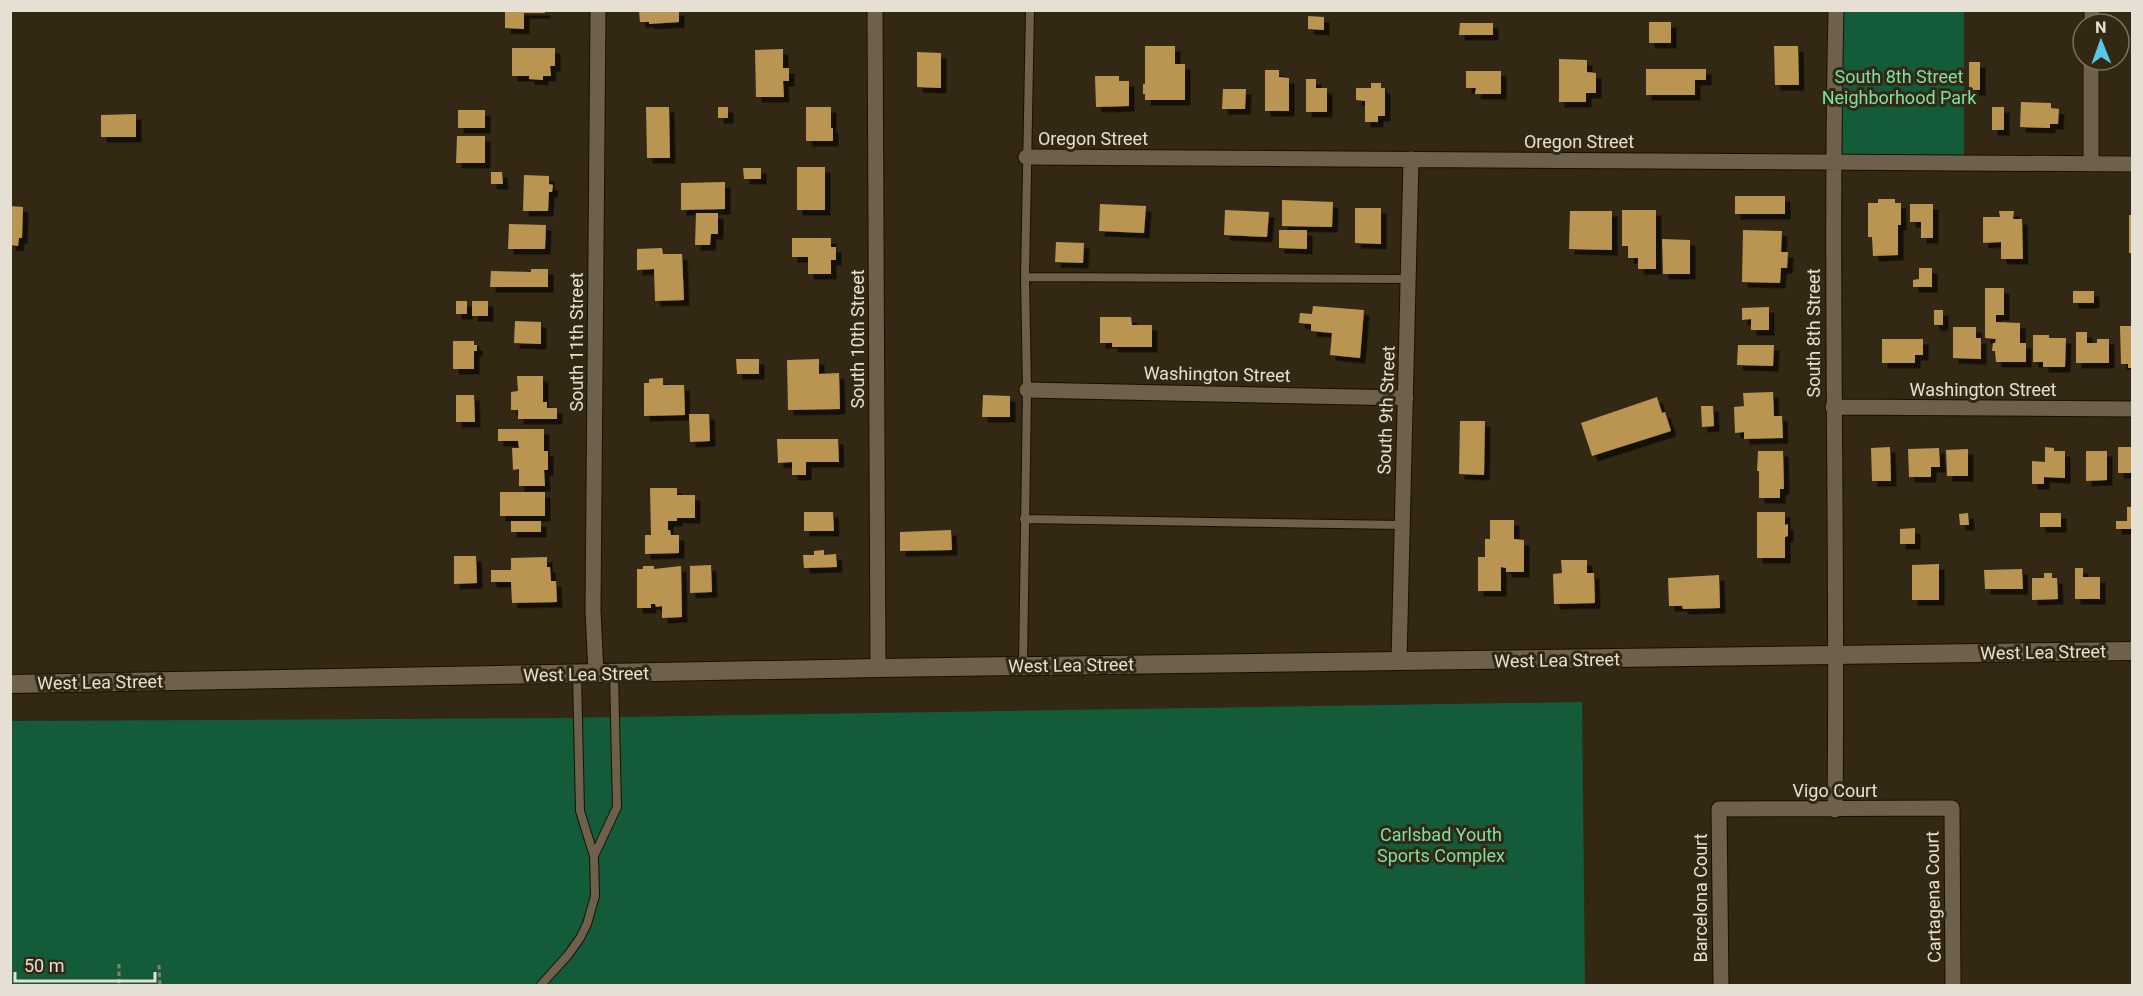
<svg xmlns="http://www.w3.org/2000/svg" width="2143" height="996" viewBox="0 0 2143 996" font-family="Roboto,sans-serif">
	<defs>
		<filter id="shadow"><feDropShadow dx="5.5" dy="5.5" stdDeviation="0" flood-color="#0009"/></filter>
	</defs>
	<rect width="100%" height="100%" fill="#332814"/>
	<path fill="#135b39" d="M1836,11H1964V164L1833,162Z
		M1582,702L1585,985H11L10,721L557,718Z"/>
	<path fill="#ba9551" filter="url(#shadow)" d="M510,10H545V13H524V29L505,28V12Z
		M639,10H679V22L649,24V22H640Z
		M1308,16L1324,17V30L1308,29Z
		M1649,22H1671V43H1649Z
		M1460,23H1493V35H1459Z
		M1145,46H1175V64H1185V100H1145V94H1143V84H1145Z
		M1774,46H1798L1799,85H1775Z
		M512,48H555V66H550L551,76H543V80L529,79V76H512Z
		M783,49V68H789V81H783L784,97H756L755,50Z
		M917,52L941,53V88L917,87Z
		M1559,59L1587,60V72L1596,73V93H1586V102H1559Z
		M1969,62H1980V90H1969Z
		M1646,69H1706V80H1695V95H1646Z
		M1265,70H1279V77L1289,78V111H1265Z
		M1466,71H1501V94H1475L1476,88H1466Z
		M1095,76H1119V81H1129V106L1096,107Z
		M1306,79H1316V88H1327V112H1306Z
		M1371,83H1381V88H1385V116H1378V122H1365V101L1356,100V88H1371Z
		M1223,89H1246L1245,109H1222Z
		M2021,102L2051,103V108L2059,109L2058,124H2050V128L2020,127Z
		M646,107H669L670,158H647Z
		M718,107H728V118H718Z
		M806,107H831V128H833V141H806Z
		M1992,107H2004V130H1992Z
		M458,110H485V128H458Z
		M136,114V137H101V115Z
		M457,136H485V163H456Z
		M797,167H825V210H797Z
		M743,168H761V179H744Z
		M491,172H502L503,184H491Z
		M524,175L549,176V184L553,185L552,192H549L548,211H523Z
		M725,182V209L681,210V183Z
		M1735,196H1785V214H1735Z
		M1878,199H1895V203H1901V225H1898V255L1873,256L1872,237H1868V203H1878Z
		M1282,200L1333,202L1332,227L1282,226Z
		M1100,204L1146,206L1144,233L1099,231Z
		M1910,204H1933V238H1921V222H1910Z
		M10,206L23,207L22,238H19L18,246L10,245Z
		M1355,208H1381V244L1355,243Z
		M1225,210L1269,212L1267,237L1224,235Z
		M1622,210H1656V269H1638V258H1628V246H1622Z
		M1570,211H1612V250L1569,249Z
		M1999,211H2014L2013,219H2022L2023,259H2001V242L1983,243V217H2000Z
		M696,213H718V234H711L710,245H695Z
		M2129,215H2132V253H2129Z
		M509,224L546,225L545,249H508Z
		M1279,230H1307V249L1279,248Z
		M1743,230L1782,231L1781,252H1788L1787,268H1781L1780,283L1742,282Z
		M792,238H831V247H836V260H831V274H808V257H792Z
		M1662,239L1690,240V274H1663Z
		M1056,242L1084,243L1083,263L1055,262Z
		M662,248L663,254H682L684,300L655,301L654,269L637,270V249Z
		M1919,268H1932V287H1913V280L1919,279Z
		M531,269H548V287H490L491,271L531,272Z
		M1985,288H2004V315H1996V322L2020,323V343H2026V362H1996L1995,351H1992L1993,343H1995L1996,339L1985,338Z
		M2073,291H2094V303H2073Z
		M456,301H467V314H456Z
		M472,301H488V316H472Z
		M1313,306L1364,310L1360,358L1330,355L1332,333L1311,331V324L1299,323L1300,313L1312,314Z
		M1769,307V330H1751V319L1742,320V308Z
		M1934,310H1943V325H1934Z
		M1100,317H1131L1132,325H1152V347H1112V343H1100Z
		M515,321L541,322V344L514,343Z
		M2120,326H2132V368H2128V364H2121Z
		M1953,327H1976V338H1981V359L1953,358Z
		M2076,332H2087V343H2097V339H2109V363H2076Z
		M2033,335H2049V338H2066L2065,367H2043V362H2033Z
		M1882,339H1923V355H1915V363H1882Z
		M453,341H474V345H477V351H474V369H453Z
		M1738,345H1774L1773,366L1737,365Z
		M736,359H759V374H737Z
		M819,359V374L839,373L840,409L788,410L787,360Z
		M517,376H543V402H547V408H557V419H518V410H511V392L518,391Z
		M663,378V385H684L685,415L644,416V383H649V379Z
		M1773,392L1774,416H1782L1783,438L1744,439V432L1735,433L1734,407L1744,406L1743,393Z
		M456,395H474L475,422H456Z
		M983,395L1010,396V417H982Z
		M1657,397L1662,413L1665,412L1671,431L1592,456L1581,423Z
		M1701,406H1713L1714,426L1702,427Z
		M689,414H709L710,441L690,442Z
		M1460,421H1485L1484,475L1459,474Z
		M498,429H544V451H548V470H544L545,486H519V469L513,470L512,448H519L518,441H498Z
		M777,439H838L839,462H806V475H792V462L778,463Z
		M1890,447L1891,481H1872L1871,448Z
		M2045,447L2054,448V451H2065V478L2044,477V484H2032V461L2045,462Z
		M2118,447H2132V473H2118Z
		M1939,448L1940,467H1931V477H1909L1908,449Z
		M1968,449V476H1947L1946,450Z
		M1758,451H1783L1784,489H1780V498H1759V471H1757Z
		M2086,451H2107V480L2086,481Z
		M650,488H677V495H695V518H677V521H668V530H670L671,535H679V553L645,554V535H651Z
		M500,492H545V516H500Z
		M2127,507H2132V529H2116V521H2127Z
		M804,512H833L834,531H804Z
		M1757,512H1785V525L1788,524V536L1785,537V558H1757Z
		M1968,513L1969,525H1960L1959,514Z
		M2040,513H2061V527H2040Z
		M1490,520H1514V539L1524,540V572H1506V568L1501,567V591H1478V557H1485V539H1490Z
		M511,521H541V532H511Z
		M1915,528V544H1900V529Z
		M951,530L952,550L900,551V532Z
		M824,550V555L836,554L837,567L804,568L803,555H814V551Z
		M454,556H476L477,583L454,584Z
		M547,557V567H550L551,581H556L557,602L512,603L511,582H491V570H511V558Z
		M1561,560H1587V573H1594L1595,603L1554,604L1553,574L1562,573Z
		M1939,564V600H1912V565Z
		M711,565L712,592L690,593V566Z
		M643,566H654V569L681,566L682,617L662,618V606L656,607L655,604H651V608H637V569H643Z
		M2075,568H2083V577H2100V599H2075Z
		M2022,569L2023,589H1985L1984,570Z
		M2044,573H2052V578H2057L2058,599L2032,600V578H2044Z
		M1719,575L1720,608L1683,609L1682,606H1669L1668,578Z"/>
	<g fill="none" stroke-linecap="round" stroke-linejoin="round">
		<defs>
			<path id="lane" d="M1025,277L1030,10
				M1024,519L1403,525
				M1023,666L1027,390L1025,277L1408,279
				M594,856L617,807L614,674
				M540,986L568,955L580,938L587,924L595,896L594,856L580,811L577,675"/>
			<path id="street" d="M875,10L878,668
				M2092,24V10
				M1026,157L2132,164
				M2091,164V60
				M1027,390L1406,398
				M1833,407L2132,409
				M1399,662L1411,159
				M596,674L593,610L598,10
				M1835,810C1838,543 1830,277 1836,10
				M1721,986L1719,809L1952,808L1953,986"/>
			<path id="secondary" d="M10,684L878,668L2132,651"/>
		</defs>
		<use href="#lane" stroke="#1a1001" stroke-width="10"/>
		<use href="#street" stroke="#1a1001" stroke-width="17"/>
		<use href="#secondary" stroke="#1a1001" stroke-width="20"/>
		<path stroke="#887f6f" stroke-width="3" stroke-dasharray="4.5 3" stroke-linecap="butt" d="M119,964V986
			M159,965L160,986"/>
		<use href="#lane" stroke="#6d614c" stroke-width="8"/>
		<use href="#street" stroke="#6d614c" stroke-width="15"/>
		<use href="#secondary" stroke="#6d614c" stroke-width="18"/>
	</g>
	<g text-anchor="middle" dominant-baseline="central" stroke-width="6" stroke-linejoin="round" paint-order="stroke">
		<g font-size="18" fill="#7ae1a7" stroke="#332814">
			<text x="1899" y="76">South 8th Street<tspan x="1899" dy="21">Neighborhood Park</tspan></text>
			<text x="1441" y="834">Carlsbad Youth<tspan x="1441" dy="21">Sports Complex</tspan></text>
		</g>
		<g font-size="18" fill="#e6dfd3" stroke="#332814">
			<text x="1093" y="138">Oregon Street</text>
			<text x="1579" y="141">Oregon Street</text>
			<text transform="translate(1813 333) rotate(-90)">South 8th Street</text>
			<text transform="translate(857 339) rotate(-90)">South 10th Street</text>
			<text transform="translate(576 342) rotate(-90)">South 11th Street</text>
			<text transform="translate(1217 374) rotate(1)">Washington Street</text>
			<text x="1983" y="389">Washington Street</text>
			<text transform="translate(1386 410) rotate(-88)">South 9th Street</text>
			<text transform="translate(2043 652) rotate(-1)">West Lea Street</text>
			<text transform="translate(1557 660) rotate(-1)">West Lea Street</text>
			<text transform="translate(1071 665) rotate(-1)">West Lea Street</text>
			<text transform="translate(586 674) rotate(-1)">West Lea Street</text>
			<text transform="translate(100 682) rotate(-1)">West Lea Street</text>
			<text x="1835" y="790">Vigo Court</text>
			<text transform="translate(1933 897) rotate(-91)">Cartagena Court</text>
			<text transform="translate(1700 898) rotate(-90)">Barcelona Court</text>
		</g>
	</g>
	<rect width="2143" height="996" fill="none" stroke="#e6dfd3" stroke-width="24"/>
	<g transform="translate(2101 42) rotate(359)"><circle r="28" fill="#332814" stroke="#7b7160" stroke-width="1.5"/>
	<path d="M0-4.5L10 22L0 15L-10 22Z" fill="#59c8e5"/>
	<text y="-9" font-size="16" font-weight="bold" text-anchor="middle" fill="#e6dfd3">N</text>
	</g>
	<path d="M15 972v9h140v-9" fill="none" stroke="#e6dfd3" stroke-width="3"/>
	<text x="24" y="972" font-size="18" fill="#e6dfd3" stroke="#332814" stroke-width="4.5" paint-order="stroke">50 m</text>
</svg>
